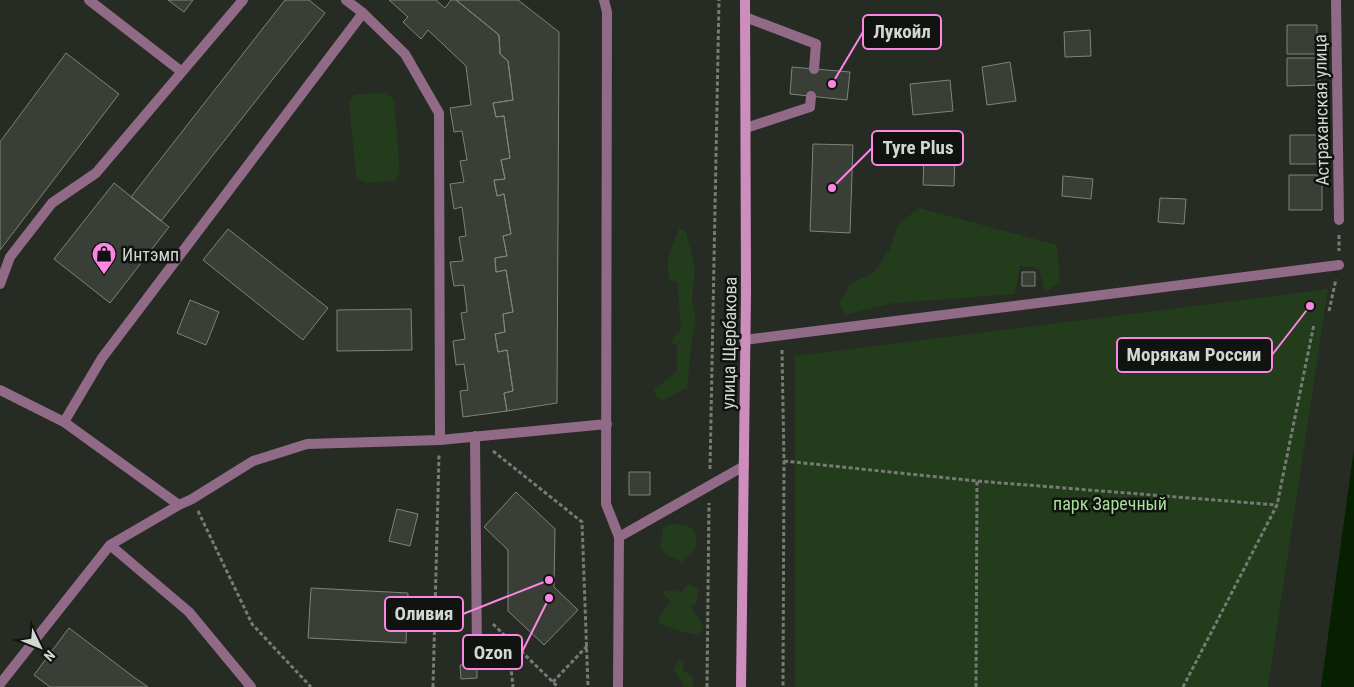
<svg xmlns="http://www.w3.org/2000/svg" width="1354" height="687" viewBox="0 0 1354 687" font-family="'Roboto Condensed',sans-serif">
	<rect width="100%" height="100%" fill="#262b24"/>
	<path fill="#233c1b" d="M386,92L394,99L400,173L394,181L365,183L356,176L349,102L355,95Z
		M919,208L1057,245L1060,282L1045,292L1039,268L1020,266L1015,294L894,303L846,315L839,304L850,284L874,272L890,249L898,224Z
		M679,229L686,232L695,268L692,299L696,321L692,338L687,388L663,400L656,397L654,390L677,371V345L671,343L674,336L681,329L677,282L670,281C663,263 672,246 679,229Z
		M1328,289L1268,687H795V356Z
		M669,524L687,525L695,532L697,544L692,553L682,562L667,555L660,548L663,528Z
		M686,585H692L699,590L696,604L690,606L699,618L703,630L696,635L670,628L658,622L659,617L671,601L662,593L665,590L682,592Z
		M679,661L682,662L684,671L693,677V687H684V685L673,669Z"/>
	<path fill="#062000" d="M1354,449V687H1321Z"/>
	<path fill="#393f37" stroke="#7d847b" d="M168,0H193L184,12Z
		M285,0H309L325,13L161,221L131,197Z
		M389,0H436L445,8L451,0H456L499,35L500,54L508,61L513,100L493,103L496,117L504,116L510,158L501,160L505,179L494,180L497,196L504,194L511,234L503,236L507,256L495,258L496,272L506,270L513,312L503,314L505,332L495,334L498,352L507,350L513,391L504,393L507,411L463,417L460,391L468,390L464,364L456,365L453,341L465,339L461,313L467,312L464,285L454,286L450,262L463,261L459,237L466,236L462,207L454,209L450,184L464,182L460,161L467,160L462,131L454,132L450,108L471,105L466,66L428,30L421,39L403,22L408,17Z
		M456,0H518L559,32L557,403L507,411L504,393L513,391L507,350L498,352L495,334L505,332L503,314L513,312L506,270L496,272L495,258L507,256L503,236L511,234L504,194L497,196L494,180L505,179L501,160L510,158L504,116L496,117L493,103L513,100L508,61L500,54L499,35Z
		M1287,25H1317V54H1287Z
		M1090,30L1091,56L1065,57L1064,32Z
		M66,53L119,94L0,250V142Z
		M1287,58H1320V85L1287,86Z
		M1010,62L1016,101L987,105L982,67Z
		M792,67L850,72L847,100L790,94Z
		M950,80L953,111L913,115L910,84Z
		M1290,135H1320V164H1290Z
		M813,144L853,145L850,233L810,231Z
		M924,155L955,156L954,186L923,185Z
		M1289,175H1322V210H1289Z
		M1063,176L1093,179L1091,199L1062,196Z
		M114,183L169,227L110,303L54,259Z
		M1160,198L1186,199L1184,224L1158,222Z
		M228,229L328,308L303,340L203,260Z
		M1022,272H1035V286H1022Z
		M190,300L219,312L206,345L177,333Z
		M411,309L412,350L337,351V310Z
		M629,472H650V495H629Z
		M516,492L555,529L554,587L578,610L544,645L508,611V550L484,527Z
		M397,509L418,514L410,546L389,541Z
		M311,588L408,593L406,643L308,638Z
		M69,628L135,678L148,687H50L34,675Z
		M477,664V678L461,679L460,665Z"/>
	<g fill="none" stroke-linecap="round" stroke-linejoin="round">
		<path stroke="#777b75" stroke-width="3" stroke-dasharray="4 2.5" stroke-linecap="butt" d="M1339,235V251
			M1329,311L1336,279
			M782,350L784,461L783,687
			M493,451L582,522L588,687
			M784,461L977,481L1277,505
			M710,469L719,0
			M198,511L252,624L311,687
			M493,624L558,687
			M508,639L513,687
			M553,682L587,646
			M433,687L439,455
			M707,687L709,503
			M976,687L977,481
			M1183,687L1277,505L1314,324"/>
		<path stroke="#916a88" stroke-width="10" d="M89,0L182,72
			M346,0L363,13L405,54L439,113L440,440
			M604,0L607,12L606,504L619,537L618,687
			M745,17L816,44L814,69
			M746,128L810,107L811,96
			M0,284L10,257L52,203L96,173L243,0
			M0,390L64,422L179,505L192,499L253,461L307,444L440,440L607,424
			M64,422L102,358L363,13
			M475,436L477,658
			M619,537L744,466
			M110,545L189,612L251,687
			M0,684L110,545L179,505"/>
		<path stroke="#916a88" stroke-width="10" d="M1336,0L1339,220
			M744,340L1339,265"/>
		<path stroke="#cd8ebd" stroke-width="10" d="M741,687L746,292L745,0"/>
	</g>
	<defs>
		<symbol id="shop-pin" viewBox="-11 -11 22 30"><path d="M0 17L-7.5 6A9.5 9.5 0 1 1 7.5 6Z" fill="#fc86e3" stroke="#111310"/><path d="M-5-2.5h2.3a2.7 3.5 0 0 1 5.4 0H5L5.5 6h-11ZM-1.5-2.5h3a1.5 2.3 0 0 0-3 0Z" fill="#111"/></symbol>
	</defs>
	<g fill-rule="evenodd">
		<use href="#shop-pin" x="90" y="240" width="28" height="38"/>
	</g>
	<g text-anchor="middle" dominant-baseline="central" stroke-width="5" stroke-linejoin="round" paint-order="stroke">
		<g font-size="18" fill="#d3d7d2" stroke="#111310">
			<text transform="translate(1321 110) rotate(-91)">Астраханская улица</text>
			<text transform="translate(729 343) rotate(-89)">улица Щербакова</text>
		</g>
		<g font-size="18" fill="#d3d7d2" stroke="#111310" text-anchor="start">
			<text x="122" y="254">Интэмп</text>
		</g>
		<g font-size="18" fill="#a8df97" stroke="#111310">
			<text x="1110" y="503">парк Заречный</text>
		</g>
	</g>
	<path fill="none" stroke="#fc86e3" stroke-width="2" d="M832 84L863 32M832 188L872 148M1310 306L1272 355M549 580L463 614M549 598L522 652"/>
	<g fill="#fc86e3" stroke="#111310" stroke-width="2">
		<circle cx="832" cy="84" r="5"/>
		<circle cx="832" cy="188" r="5"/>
		<circle cx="1310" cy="306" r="5"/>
		<circle cx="549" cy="580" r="5"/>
		<circle cx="549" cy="598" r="5"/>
	</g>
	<g fill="#111310" stroke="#fc86e3" stroke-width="2">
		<rect x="863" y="15" width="78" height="34" rx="5"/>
		<rect x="872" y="131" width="91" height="34" rx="5"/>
		<rect x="1117" y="338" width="155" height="34" rx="5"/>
		<rect x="385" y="597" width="78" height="34" rx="5"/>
		<rect x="463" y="635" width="59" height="34" rx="5"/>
	</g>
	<g font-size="19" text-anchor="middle" font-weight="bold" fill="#d3d7d2">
		<text x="902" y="38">Лукойл</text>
		<text x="918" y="154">Tyre Plus</text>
		<text x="1194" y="361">Морякам России</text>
		<text x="424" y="620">Оливия</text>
		<text x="493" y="659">Ozon</text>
	</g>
	<g transform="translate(40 647) rotate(133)" stroke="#111310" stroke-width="4" paint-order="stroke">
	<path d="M0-4L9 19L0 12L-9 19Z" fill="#d3d7d2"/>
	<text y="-8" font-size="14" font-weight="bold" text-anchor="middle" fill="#d3d7d2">N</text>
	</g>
</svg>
